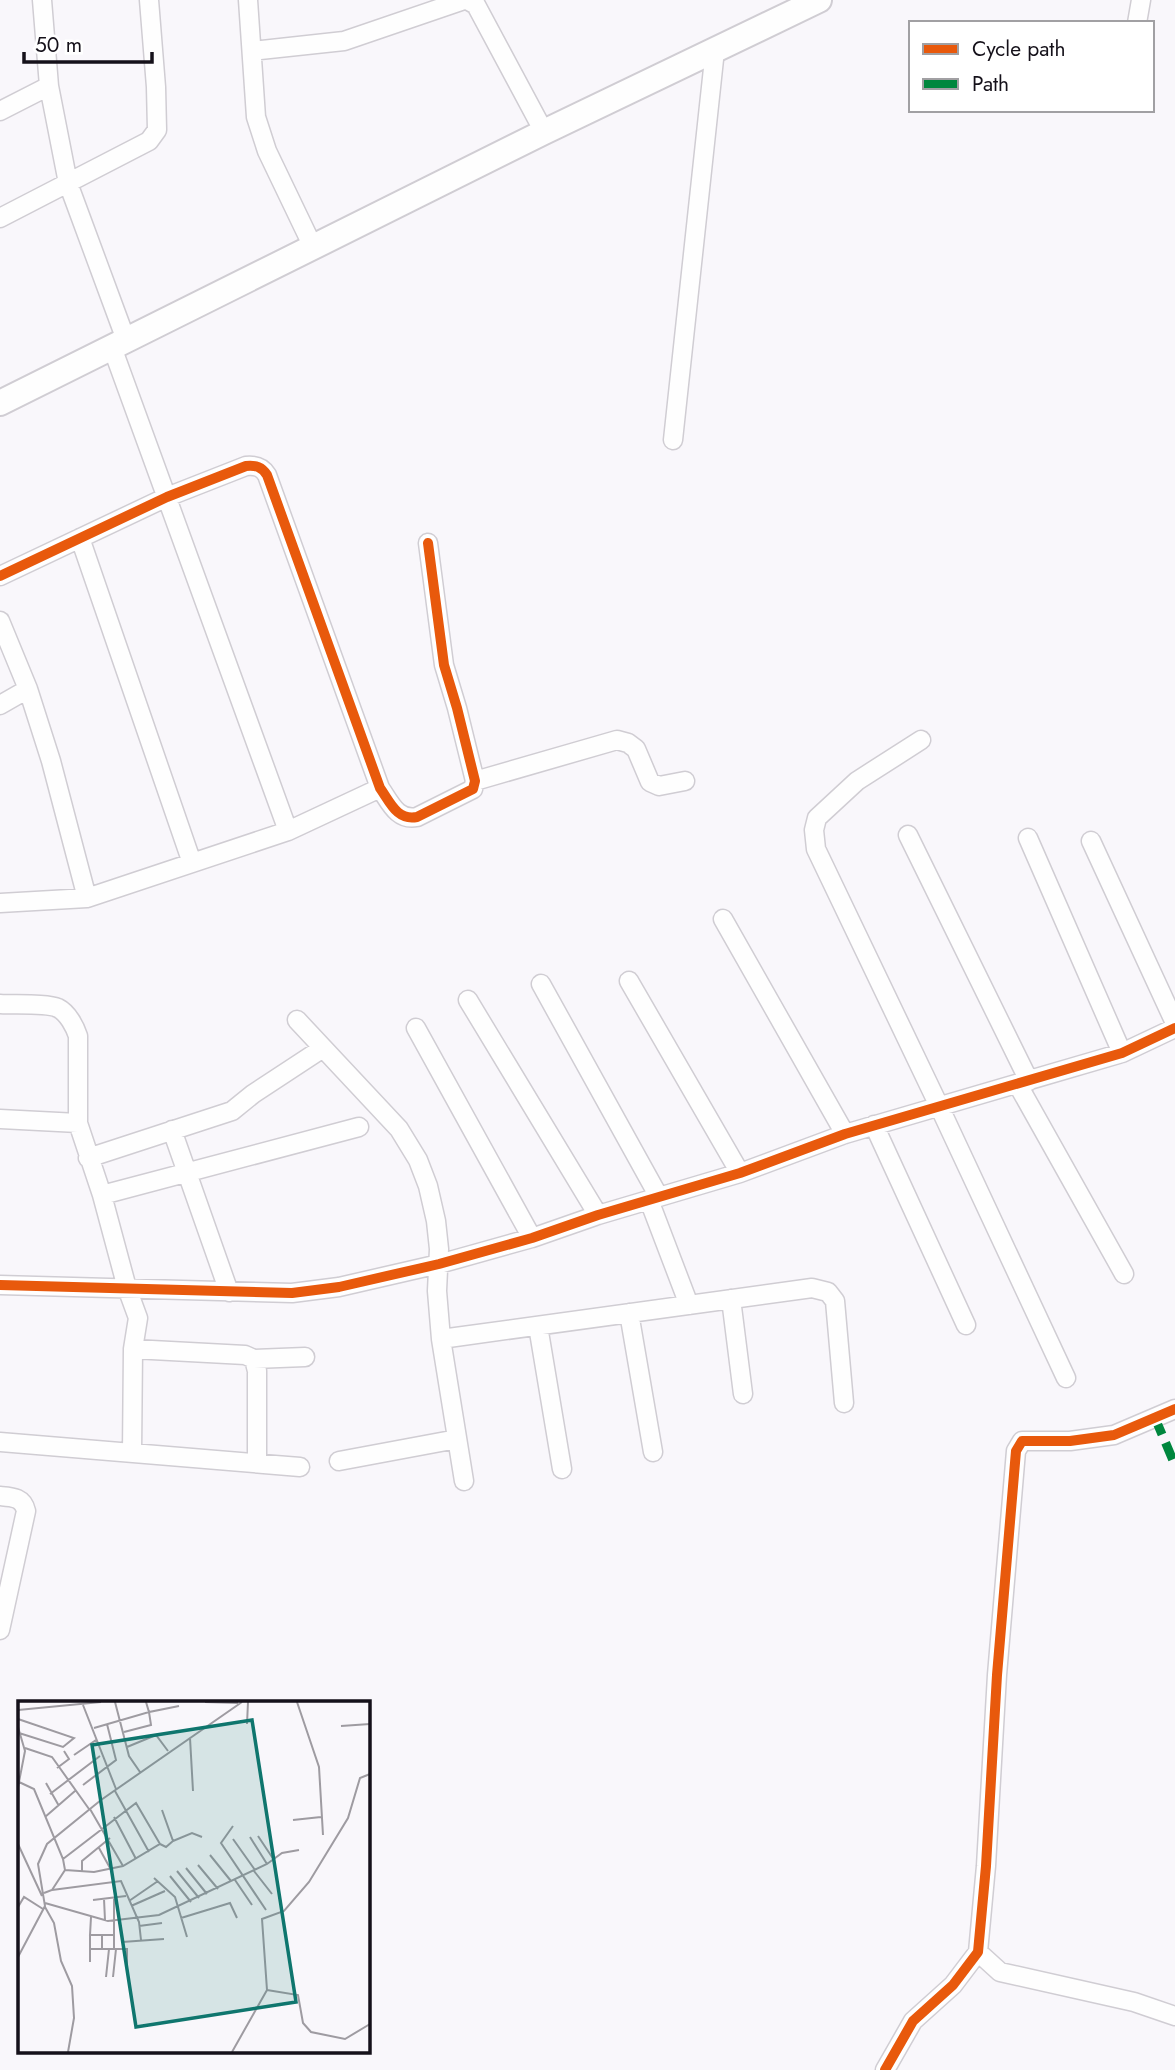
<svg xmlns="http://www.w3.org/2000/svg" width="1175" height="2070" viewBox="0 0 1175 2070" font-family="Jost,sans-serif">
	<rect width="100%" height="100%" fill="#f9f7fb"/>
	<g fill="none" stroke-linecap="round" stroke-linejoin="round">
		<defs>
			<path id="minor" d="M42,0L49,86L68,183L126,340
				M248,0L256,117L267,151L313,247
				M467,0L476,5L544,132
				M1137,23L1141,0
				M252,51L344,41L464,0
				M0,111L49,86
				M0,218L149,141L157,130L156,87L149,0
				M112,347L288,831
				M673,440L715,50
				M80,538L192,863
				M0,576L167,497L246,466C256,465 262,467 267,475L380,788C390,802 397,821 417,817L473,789L475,781L457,708L444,665L428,543
				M0,621L28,689L51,761L87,898
				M0,705L28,689
				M921,740L857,781L817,818L814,830L816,849L939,1106L1066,1378
				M475,781L617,740L628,743L636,749L650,782L659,786L685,781
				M908,835L1029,1081
				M1028,838L1122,1053
				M1091,841L1175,1023
				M0,903L87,898L288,831L380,788
				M723,919L845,1134
				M629,981L740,1173
				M541,984L659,1197
				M468,1000L598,1215
				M0,1004C14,1005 47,1003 58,1008C68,1013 75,1027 78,1036V1123L102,1195L127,1288L138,1318L133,1349L132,1453
				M297,1020L399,1129L418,1160L428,1186L436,1221L439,1249L437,1291L441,1339L464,1481
				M416,1028L532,1238
				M1018,1085L1124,1274
				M0,1119L78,1123
				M874,1125L966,1325
				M172,1130L229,1292
				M88,1158L232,1111L253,1094L323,1048
				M102,1195L359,1127
				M649,1200L689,1305
				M0,1285L292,1293L339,1287L439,1264L532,1238L598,1215L740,1173L845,1134L1122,1053L1175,1028
				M731,1299L743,1394
				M629,1313L653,1452
				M538,1326L562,1469
				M441,1339L812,1288L828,1292L835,1301L844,1403
				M133,1349L245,1355L254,1359L305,1357
				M254,1359L257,1371V1463
				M0,1442L300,1467
				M339,1461L457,1439
				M0,1496C12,1497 23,1497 26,1511L0,1630
				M978,1952L1000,1972L1134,2002L1175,2016
				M885,2070L913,2021L953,1985L978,1952L986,1866L997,1675L1016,1451L1022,1441H1070L1114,1435L1175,1409"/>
			<path id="secondary" d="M0,403L544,132L819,0"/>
		</defs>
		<use href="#minor" stroke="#d0cdd3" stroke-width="21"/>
		<use href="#secondary" stroke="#d0cdd3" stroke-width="28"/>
		<use href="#minor" stroke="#fefefe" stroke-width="18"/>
		<use href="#secondary" stroke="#fefefe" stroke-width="24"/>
		<path stroke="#00873e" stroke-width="9" stroke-dasharray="18 9" stroke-linecap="butt" d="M1155,1418L1175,1465"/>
		<defs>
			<path id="cycleway" d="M0,576L167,497L246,466C256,465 262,467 267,475L380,788C390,802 397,821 417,817L473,789L475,781L457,708L444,665L428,543
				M0,1285L292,1293L339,1287L439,1264L532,1238L598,1215L740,1173L845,1134L1122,1053L1175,1028
				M885,2070L913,2021L953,1985L978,1952L986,1866L997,1675L1016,1451L1022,1441H1070L1114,1435L1175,1409"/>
		</defs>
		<use href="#cycleway" stroke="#fff" stroke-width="15"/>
		<use href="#cycleway" stroke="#e8590c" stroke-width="10"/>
	</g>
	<g transform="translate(18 1701)">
		<rect width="352" height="352" fill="#f9f7fb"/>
		<path fill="none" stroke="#9e9ba1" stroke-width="2" d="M97,1L111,55L122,71M128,1L131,11L161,5M187,1L220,2M279,1L301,66L305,134M65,4L98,88M0,9L83,1M0,18L56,37L45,46L1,32M229,23L230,1M323,25L352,23M0,26L7,50L0,86M76,27L131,11L133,24L106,31M172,37L175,90M109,46L138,34L150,50M7,47L34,56L71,108M56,54L78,39M39,67L51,58L46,50M1,81L16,88L45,158L47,169L34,189L26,192M28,82L41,105M65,84L98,59L89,23M97,90L131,151M32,93L82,55M72,108L105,165M27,116L57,90M96,116L118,158M275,119L303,116M215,125L203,142L248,209M240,135L256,159M232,136L249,163M215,138L237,169M155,140L174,132L184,136M0,143L24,195M81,147L92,167M192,154L213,180M45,158L118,102L142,143M180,164L200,188M168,167L189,193M47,169L76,171L105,165L142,143L148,146L155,140L144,109M64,170V160L92,137M159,170L181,197M236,170L254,193M152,175L173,201M136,177L157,196L169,236M217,179L234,204M34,189L103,180L121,221L123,239M86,198L87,219M75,199L108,195M111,200L140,180M27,202L90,220L141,214L249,163L264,152L281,149M113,205L147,190M0,206L6,196L25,208M27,206L36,222L43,260L54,285L56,317L50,351M73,216L72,234H84M163,217L212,202L219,217M121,225L144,222M104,241L146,238M72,248H109V272M84,248V234H97M96,248V197M0,256L27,205L20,163L29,143L83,99L224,1M72,261V234M88,276L91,248M95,276L98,248M249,289L280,294L285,322L293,331L327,338L352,323M214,351L249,289L244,218L266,210L291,181L330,117L342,77L352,73"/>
		<path fill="#0f766e" fill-opacity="0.15" stroke="#0f766e" stroke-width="3.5" d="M234,19L278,301L118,326L74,44Z"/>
		<rect width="352" height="352" fill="none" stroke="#15111a" stroke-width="3.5"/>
	</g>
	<rect x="909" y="21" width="245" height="91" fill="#ffffff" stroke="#a1a0a3" stroke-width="2"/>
	<rect x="923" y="44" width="35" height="10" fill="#e8590c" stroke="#a1a0a3" stroke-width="2"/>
	<text x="972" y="56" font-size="21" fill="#15111a">Cycle path</text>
	<rect x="923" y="79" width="35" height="10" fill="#00873e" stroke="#a1a0a3" stroke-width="2"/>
	<text x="972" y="91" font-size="21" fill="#15111a">Path</text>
	<path d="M24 52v10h128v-10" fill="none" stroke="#15111a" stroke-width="3.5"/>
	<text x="35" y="52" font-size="21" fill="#15111a" stroke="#ffffff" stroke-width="5" paint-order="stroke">50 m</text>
</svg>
